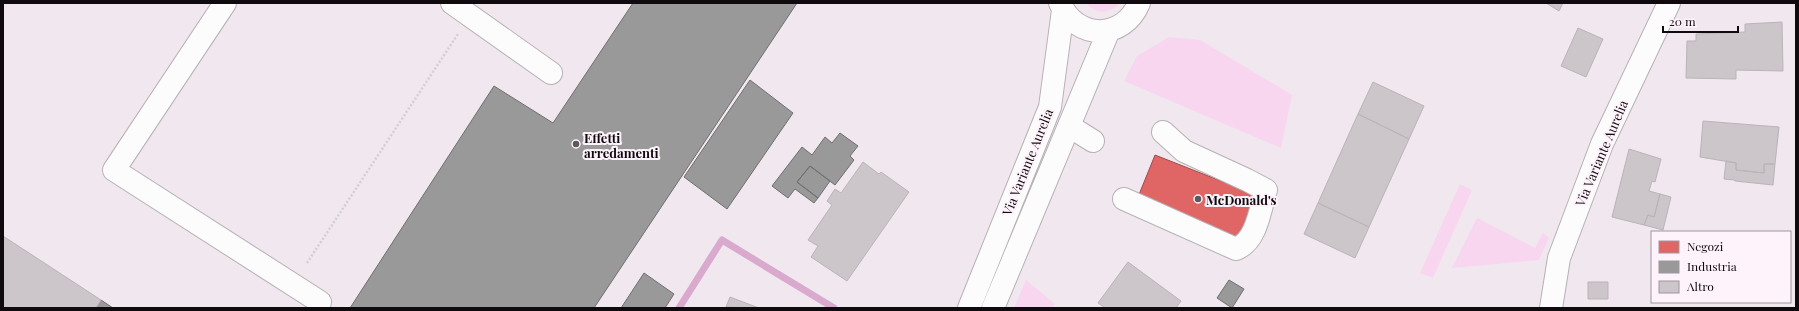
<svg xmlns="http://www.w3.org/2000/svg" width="1799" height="311" viewBox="0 0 1799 311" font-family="'Playfair Display',serif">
	<rect width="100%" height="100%" fill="#f0e8ee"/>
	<path fill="#f8d6ef" d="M1086,3H1120C1110,14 1096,15 1086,3Z
		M1169,37L1200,40L1292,95L1281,148L1124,81L1137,56Z
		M1460,184L1472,190L1433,278L1420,273Z
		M1477,218L1535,248L1543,233L1549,238L1539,260L1452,268Z
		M1026,280L1055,304L1052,308H1014Z"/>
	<path fill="#e06666" stroke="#a14a4c" d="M1155,155L1259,196L1241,243L1136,202Z"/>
	<path fill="#999" stroke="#706e6f" d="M633,3H797L594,308H350L494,86L553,123Z
		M750,80L793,113L727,209L684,177Z
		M840,133L858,146L850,156L854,160L835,185L810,166L797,182L818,198L814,203L795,189L788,198L772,186L802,147L812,155L825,137L832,143Z
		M810,166L830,181L818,198L797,182Z
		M644,273L674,294L665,308H621Z
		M1229,280L1244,289L1232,308L1217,298Z
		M101,300L113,308H96Z"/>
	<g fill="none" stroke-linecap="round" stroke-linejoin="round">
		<path stroke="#d9aacd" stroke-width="7" d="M679,308L722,240L834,308"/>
	</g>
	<path fill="#ccc5ca" stroke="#bab3b8" d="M1546,3H1563L1559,11Z
		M1782,22L1783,71L1736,70V79L1686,78L1687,41H1696V34L1745,32V24Z
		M1578,28L1603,39L1586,77L1561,66Z
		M1373,82L1424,106L1409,139L1358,114Z
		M1358,114L1409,139L1369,227L1318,203Z
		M1703,121L1779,127L1775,164H1764V173L1736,170V163L1700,157Z
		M1629,149L1661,159L1655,182L1652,181L1649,191L1660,194L1654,217L1648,215L1644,225L1612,217Z
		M1726,161L1736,163V170L1764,173V164H1775L1773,185L1735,181L1734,180L1724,179Z
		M863,162L879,174L881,172L909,192L847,281L811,257L818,246L808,240L832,205L827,201L835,189L841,193Z
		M1660,194L1671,197L1663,230L1644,225L1648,215L1654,217Z
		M1318,203L1369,227L1355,258L1304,234Z
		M3,236L101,300L96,308H3Z
		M1128,262L1181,301L1176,308H1105L1098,303Z
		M1588,282H1608V299H1588Z
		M730,297L759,308L726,307Z"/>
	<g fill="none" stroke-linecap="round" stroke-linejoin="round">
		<defs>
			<path id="minor" d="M225,3L114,170L320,302L318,308
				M452,3L551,73
				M1069,126L1093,141
				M1124,199L1236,249C1257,241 1260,209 1266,190L1247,180L1184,151L1163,132
				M1551,308L1559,258L1602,144L1669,3"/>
			<path id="major" d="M1060,3C1076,40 1123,41 1139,3
				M969,308L1050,107L1063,10
				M993,308L1109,30"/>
		</defs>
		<use href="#minor" stroke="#b7b0b5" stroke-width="24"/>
		<use href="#major" stroke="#b7b0b5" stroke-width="24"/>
		<path stroke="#d2cfd1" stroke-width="2.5" stroke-dasharray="2 2" stroke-linecap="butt" d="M307,263L458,34"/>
		<use href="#minor" stroke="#fdfcfc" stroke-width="22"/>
		<use href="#major" stroke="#fdfcfc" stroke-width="22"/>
	</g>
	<g fill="#5e585c" stroke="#fef3fb" stroke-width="1.5">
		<circle cx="576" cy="144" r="4"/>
		<circle cx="1198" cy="199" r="4"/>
	</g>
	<g text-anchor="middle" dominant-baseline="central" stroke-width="4" stroke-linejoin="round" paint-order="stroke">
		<g font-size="13" font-weight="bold" fill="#0f0a0e" stroke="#fef3fb" text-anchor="start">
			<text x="584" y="137">Effetti<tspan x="584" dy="15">arredamenti</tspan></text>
			<text x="1206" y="199">McDonald's</text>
		</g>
		<g font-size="13" fill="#0f0a0e" stroke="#fef3fb">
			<text transform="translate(1601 153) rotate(-67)">Via Variante Aurelia</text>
			<text transform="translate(1027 162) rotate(-68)">Via Variante Aurelia</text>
		</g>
	</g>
	<rect width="1799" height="311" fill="none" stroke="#0f0a0e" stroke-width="8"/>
	<rect x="1651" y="231" width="140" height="72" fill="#fef3fb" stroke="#9e969c"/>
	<rect x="1659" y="241" width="20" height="12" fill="#e06666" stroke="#9e969c"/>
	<text x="1687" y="251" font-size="12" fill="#0f0a0e">Negozi</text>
	<rect x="1659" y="261" width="20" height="12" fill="#999999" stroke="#9e969c"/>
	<text x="1687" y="271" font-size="12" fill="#0f0a0e">Industria</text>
	<rect x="1659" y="281" width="20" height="12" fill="#ccc5ca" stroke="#9e969c"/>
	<text x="1687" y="291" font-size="12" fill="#0f0a0e">Altro</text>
	<path d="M1663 26v6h75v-6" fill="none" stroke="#0f0a0e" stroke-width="2"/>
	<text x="1669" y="26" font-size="12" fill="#0f0a0e" stroke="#fef3fb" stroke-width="3" paint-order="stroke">20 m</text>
</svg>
